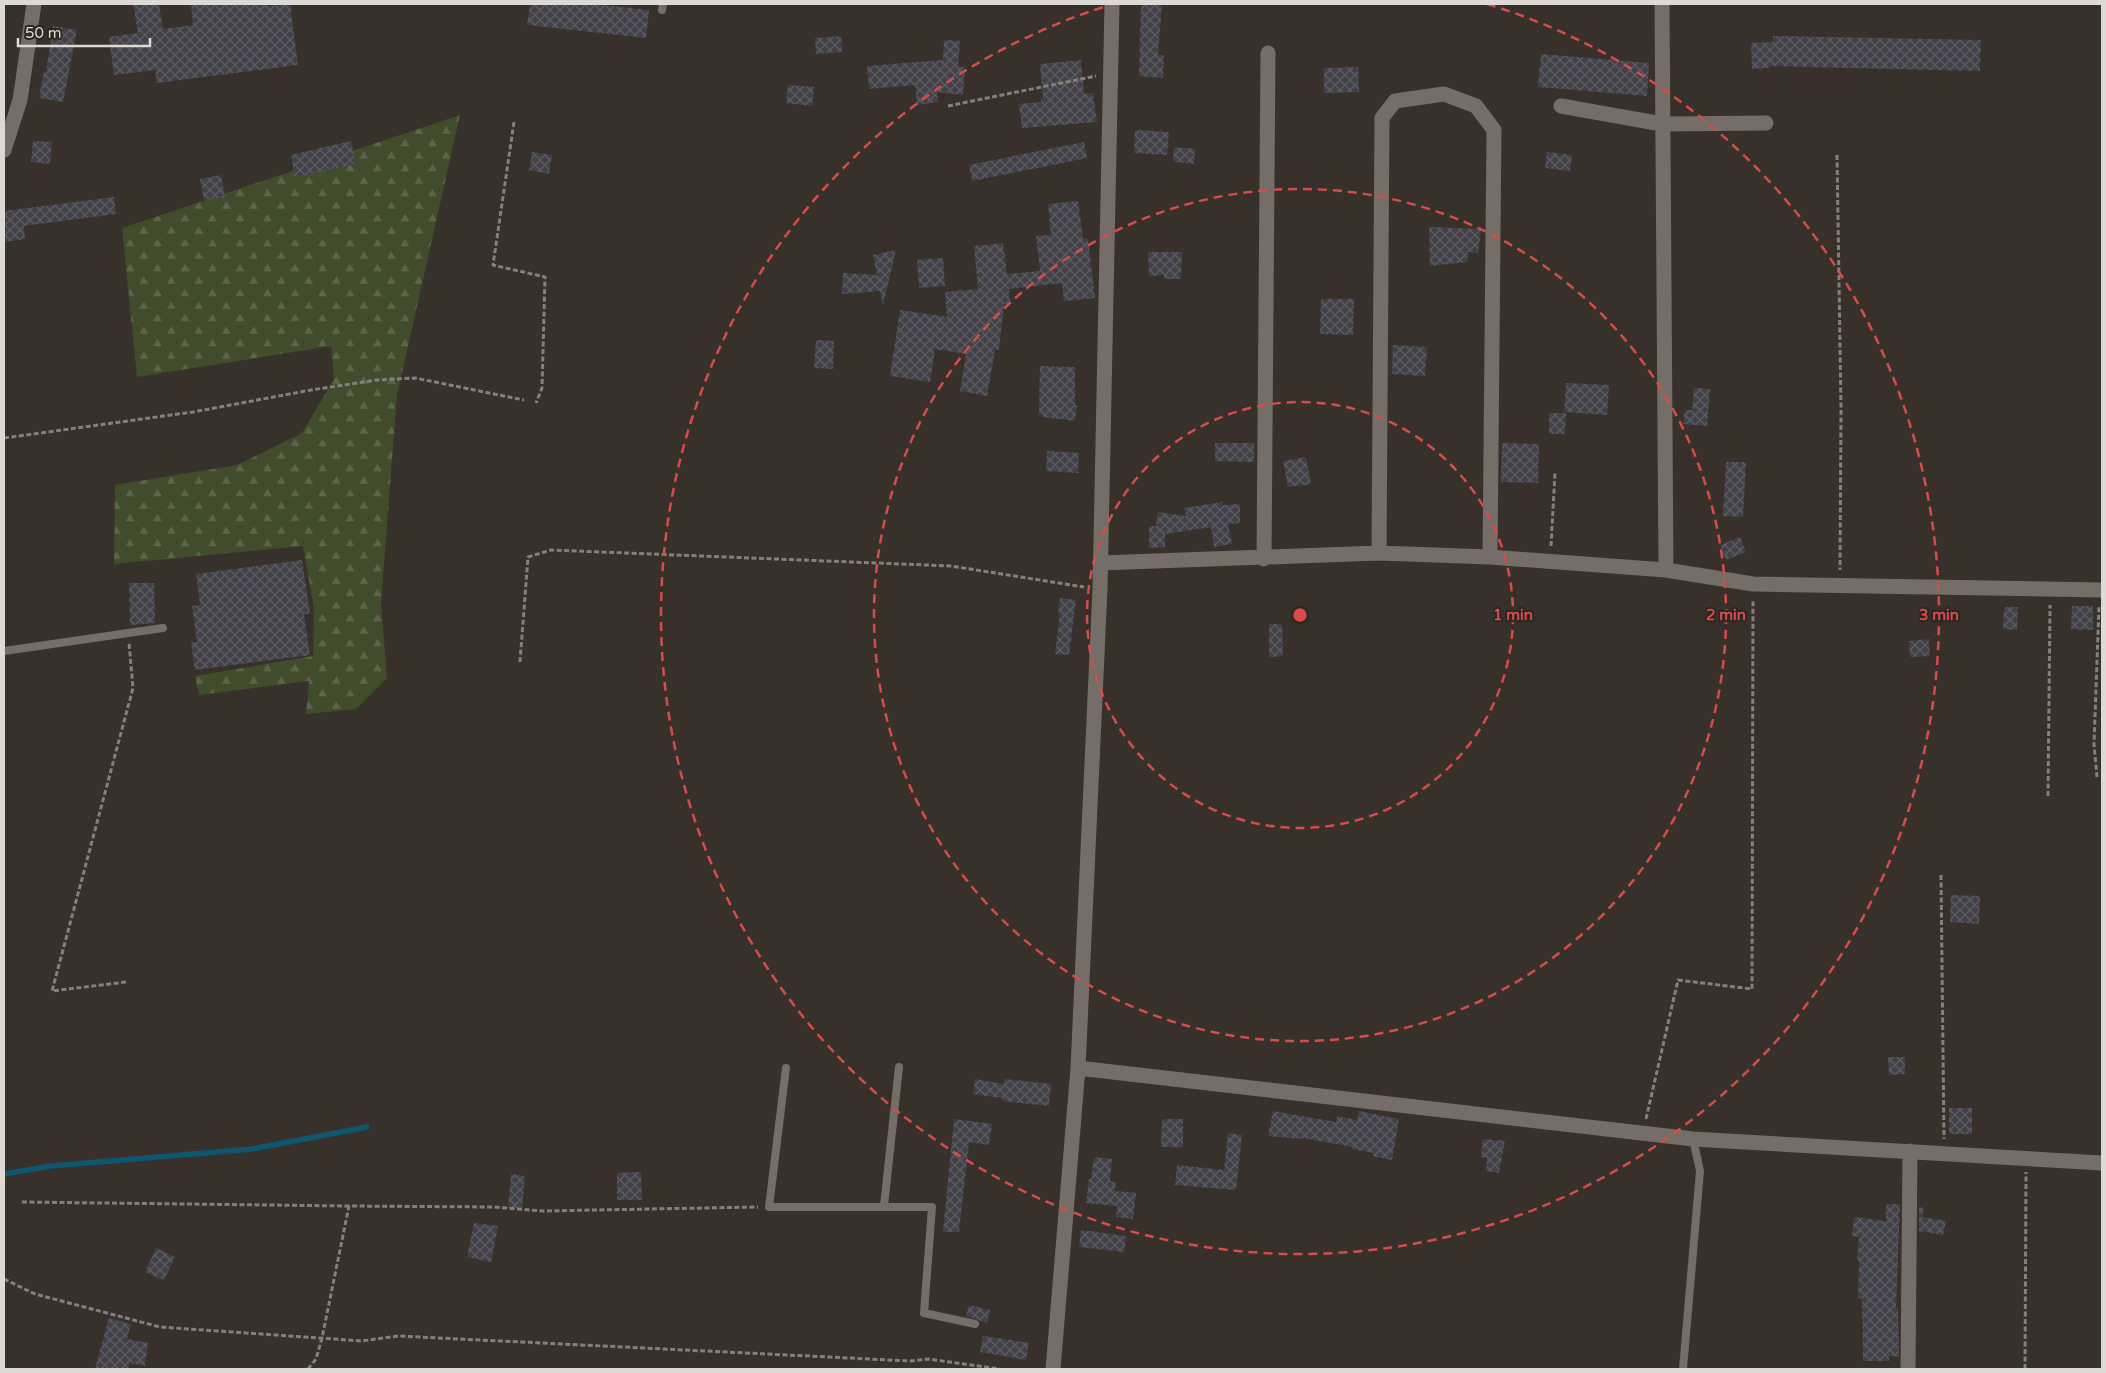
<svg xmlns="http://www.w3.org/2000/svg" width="2106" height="1373" viewBox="0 0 2106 1373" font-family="'Varela Round',sans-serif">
	<defs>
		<pattern id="forest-firs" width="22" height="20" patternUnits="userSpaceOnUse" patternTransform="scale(1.25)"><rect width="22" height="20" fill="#414c2c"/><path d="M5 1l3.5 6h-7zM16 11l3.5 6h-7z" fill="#5c654a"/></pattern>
		<pattern id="building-cross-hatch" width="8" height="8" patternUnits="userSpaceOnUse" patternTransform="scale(1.25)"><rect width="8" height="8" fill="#424149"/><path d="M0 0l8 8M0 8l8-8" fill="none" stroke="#5d5c62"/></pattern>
	</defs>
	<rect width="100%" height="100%" fill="#37302b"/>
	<path fill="url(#forest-firs)" d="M460,115L397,395L381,603L387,678L356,709L306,714L309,681L199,695L195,676L313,656L314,609L303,546L114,564L115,485L237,465L302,433L334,379L331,346L137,377L122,228Z"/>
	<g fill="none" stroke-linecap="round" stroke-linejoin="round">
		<path stroke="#0f576e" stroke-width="5.5" d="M4,1174L51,1166L252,1149L367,1127"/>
	</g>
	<path fill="url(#building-cross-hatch)" d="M133,4H159L163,29L193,25L191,4H267L268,6L290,4L298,65L157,83L155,70L114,75L109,37L138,33Z
		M530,4H592L649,10L646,38L527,25Z
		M1141,4H1162L1158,55H1164L1163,78L1139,76Z
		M53,26L77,30L63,102L39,98L44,72H46Z
		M841,36L842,52L816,54L815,38Z
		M1773,36L1981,40L1980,71L1769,66V68L1752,69L1751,43L1773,42Z
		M944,40L960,41L958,66L965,67L963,95L937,92L938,102L917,105L915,85L869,89L867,66L943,60Z
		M1541,54L1649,63L1647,96L1538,87Z
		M1081,60L1084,94L1093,93L1097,122L1022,128L1019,104L1041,102V99L1043,98L1040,64Z
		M1358,67L1359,92L1324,93V68Z
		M788,85L814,87L812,106L786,103Z
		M1135,130L1169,132L1167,155L1134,153Z
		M33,141L52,142L50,164L31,162Z
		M351,141L356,164L295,177L291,155Z
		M1084,142L1087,158L972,181L969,165Z
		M1174,147L1195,149L1194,164L1173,162Z
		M532,152L552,155L549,174L529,170Z
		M1547,152L1572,155L1570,171L1545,168Z
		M221,175L225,197L204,200L200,179Z
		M114,197L116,214L24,226L25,239L4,242V211Z
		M1078,201L1083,239H1088L1095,298L1064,301L1062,283L1009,289L1010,303L1004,304L999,350H995L987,396L960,391L966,354L935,349L930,382L890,376L900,310L947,317L945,292L978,289L974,246L1003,243L1007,274L1040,271L1036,236L1051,235L1048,204Z
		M1429,227L1481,229L1478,253L1468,252L1467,262L1430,266Z
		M896,250L883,305L880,291L842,294L843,273L877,275L873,255Z
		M1148,252H1182L1181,279H1164V275L1149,276Z
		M943,258L945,286L919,288L917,260Z
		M1321,299H1354L1353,335L1320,334Z
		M816,340L834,341L833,369L814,368Z
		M1393,345L1427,347L1425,376L1392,374Z
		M1040,366L1075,367V405L1077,406L1075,421L1043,417V415L1039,414Z
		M1566,383L1609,385L1607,415L1564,412Z
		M1694,388L1710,389L1707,426L1683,424L1685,410H1692Z
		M1549,413H1566L1565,434H1549Z
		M1215,443H1254V462L1215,461Z
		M1502,443L1539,444L1538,483L1501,482Z
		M1047,451L1079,453L1078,473L1046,471Z
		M1306,457L1311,484L1288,487L1283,461Z
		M1726,462H1746L1743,517L1723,516Z
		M1222,502V505L1240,504V523L1228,524L1232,544L1214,547L1211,527L1165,534V547L1149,548V526H1156L1158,512L1186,516L1184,508Z
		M1740,537L1746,552L1726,560L1720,545Z
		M302,560L310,614H304L310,655L195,670L191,643L197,642L192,606L200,605L196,574Z
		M129,583H154L155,623L130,625Z
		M1060,598L1076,600L1069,655L1055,654L1060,614H1058Z
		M2072,606H2093V630L2071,629Z
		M2004,607H2018L2017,630L2003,629Z
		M1269,624H1282L1283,656L1269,657Z
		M1929,639L1930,656L1910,657L1909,641Z
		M1951,895L1980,896L1979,924L1950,922Z
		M1888,1057H1905V1074L1889,1075Z
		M975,1079L1004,1084V1079L1051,1084L1049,1106L1002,1101V1098L973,1094Z
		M1949,1108H1972V1134H1949Z
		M1273,1111L1336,1122L1337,1116L1357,1120L1359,1111L1399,1119L1392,1160L1373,1156L1374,1153L1352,1149L1353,1147L1303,1138V1139L1268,1136Z
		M954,1119L992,1124L989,1145L969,1142L959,1232H943Z
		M1162,1119H1183V1147H1161Z
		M1228,1133L1242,1135L1236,1190L1175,1185L1177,1165L1224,1170Z
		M1483,1139L1505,1141L1499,1173L1486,1171L1487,1158L1481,1157Z
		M1094,1157L1112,1159L1110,1181L1116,1182L1115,1191L1136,1193L1133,1219L1116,1217L1117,1206L1086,1203L1089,1179H1091Z
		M641,1172L642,1200H617V1173Z
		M511,1174L525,1176L522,1209L508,1208Z
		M1886,1204H1900L1896,1308L1898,1309L1899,1357L1889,1356V1361H1863L1862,1299L1858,1298L1859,1261H1857L1859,1237L1852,1236L1854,1217L1886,1221Z
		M1919,1207L1924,1208L1922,1217L1946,1221L1943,1235L1919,1231Z
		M474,1223L498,1226L491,1262L467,1257Z
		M1081,1230L1126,1236L1124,1252L1079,1247Z
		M156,1248L175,1257L164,1280L145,1272Z
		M969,1305L990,1310L987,1323L966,1316Z
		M109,1318L131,1324L127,1339L148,1343L145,1366L130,1363L128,1369H95Z
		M983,1336L1029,1343L1026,1360L980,1352Z"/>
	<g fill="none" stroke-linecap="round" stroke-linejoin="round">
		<path stroke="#85807b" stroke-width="3" stroke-dasharray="5 2.5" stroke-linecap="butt" d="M948,106L1096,76
			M514,122L493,265L545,277L542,388L536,403
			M1837,155L1841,409L1840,570
			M4,438L193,412L311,390L377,380L415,378L524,400
			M1551,546L1555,473
			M520,662L528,557L551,550L951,566L1084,587
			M2097,777L2094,744L2099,606
			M2048,796L2050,605
			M1941,875L1944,1139
			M126,982L52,991L133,688L129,643
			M1646,1119L1678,980L1752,989L1753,599
			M22,1202L349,1206
			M4,1279L35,1294L160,1327L362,1341L398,1336L910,1361L928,1359L1000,1369
			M308,1369L316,1359L322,1338L349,1206L494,1207L542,1211L758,1207
			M2025,1369L2026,1172"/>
		<path stroke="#756d67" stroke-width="8" d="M662,10L663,4
			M4,651L163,628
			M786,1068L769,1207H932L924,1313L975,1324
			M884,1206L899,1067
			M1683,1369L1700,1171L1693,1139"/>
		<path stroke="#756d67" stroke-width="15" d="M1662,4L1666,570
			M1561,106L1662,124L1766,123
			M4,150L20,100L34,4
			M1379,553L1382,118L1395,101L1444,94L1476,106L1494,130L1490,557
			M1264,559L1268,53
			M1100,563L1379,553L1490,557L1666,570L1753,584L2102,590
			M1078,1068L1693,1139L2102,1163
			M1053,1369L1078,1068L1100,589L1112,4
			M1908,1369L1910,1151"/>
	</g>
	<g fill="none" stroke="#d74b4b" stroke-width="2.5" stroke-dasharray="9 6">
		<circle cx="1300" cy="615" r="213"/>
		<circle cx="1300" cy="615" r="426"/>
		<path d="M1487 4A639 639 0 1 1 1113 4"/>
	</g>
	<circle cx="1300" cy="615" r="8" fill="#d74b4b" stroke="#2d2621" stroke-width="2.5"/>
	<g font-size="15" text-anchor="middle" font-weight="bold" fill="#d74b4b" stroke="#2d2621" stroke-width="4" stroke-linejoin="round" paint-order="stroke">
		<text x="1513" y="620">1 min</text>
		<text x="1726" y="620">2 min</text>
		<text x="1939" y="620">3 min</text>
	</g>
	<rect width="2106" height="1373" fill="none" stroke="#ddd9d5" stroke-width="10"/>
	<path d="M18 38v8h132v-8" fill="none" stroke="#ddd9d5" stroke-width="2.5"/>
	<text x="25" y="38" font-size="15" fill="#ddd9d5" stroke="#2d2621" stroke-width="4" paint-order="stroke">50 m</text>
</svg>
